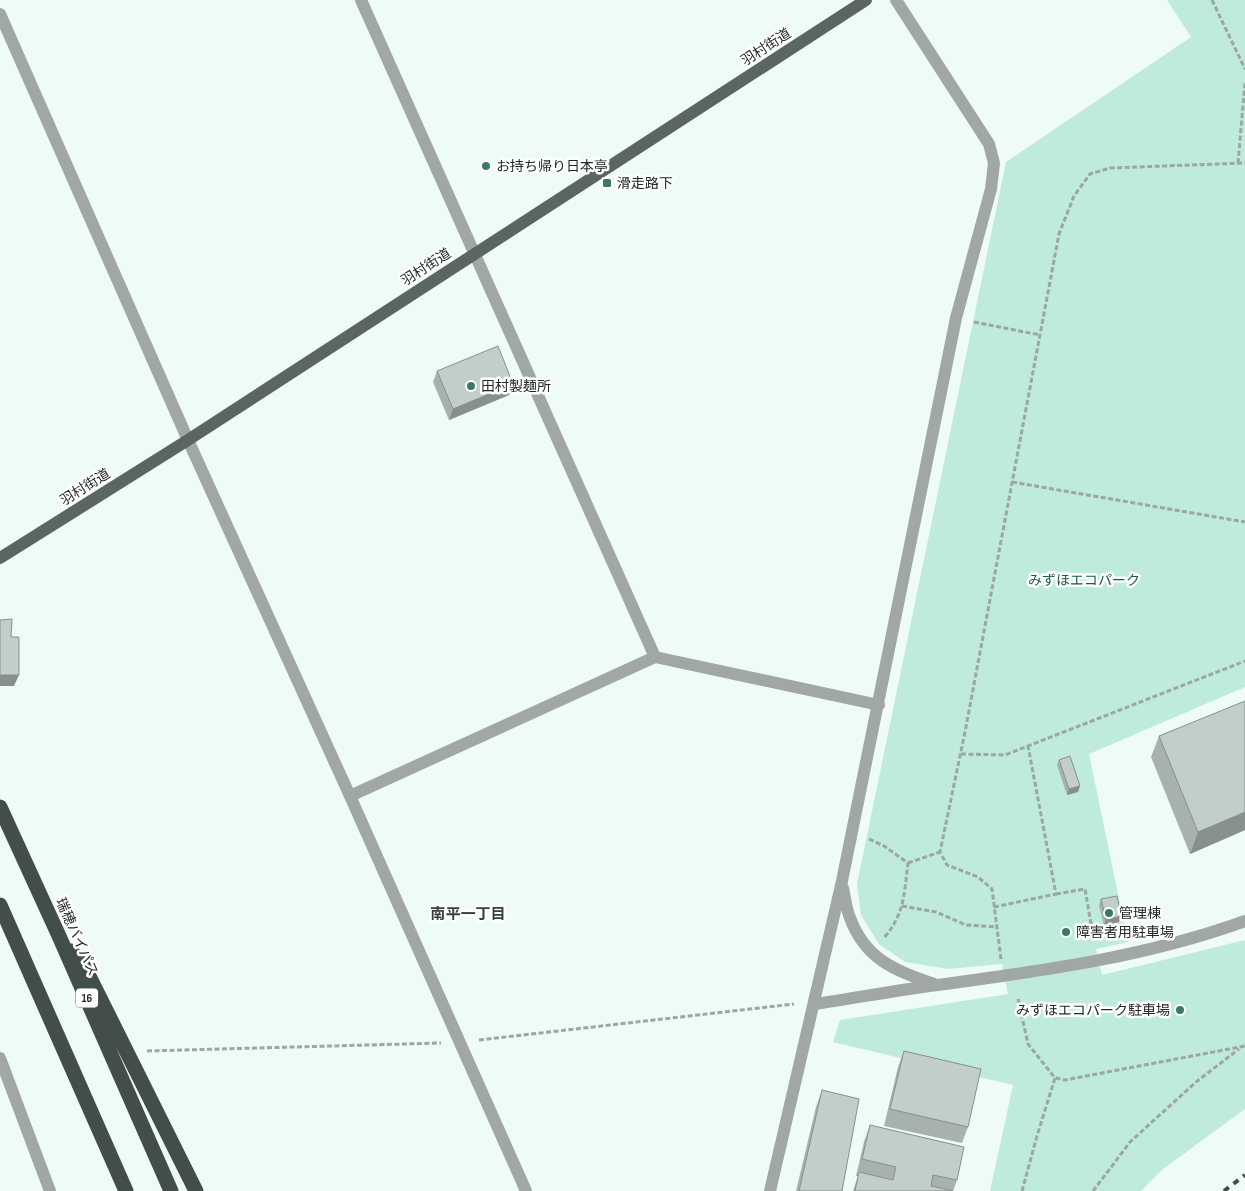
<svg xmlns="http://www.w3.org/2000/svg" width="1245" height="1191" viewBox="0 0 1245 1191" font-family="'Sofia Sans Condensed','Noto Sans JP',sans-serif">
	<rect width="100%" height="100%" fill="#eefbf6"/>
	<path fill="#bfebdb" d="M1167,0H1245V687L1089,754L1128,942L1096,949L1102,975L1245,940V1109L1163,1169L1141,1191H990L1013,1085L833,1042L840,1020L1008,994L1002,964L948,969L905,962L879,944L861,915L857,884L1006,162L1191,37Z"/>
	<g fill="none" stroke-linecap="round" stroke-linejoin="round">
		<path stroke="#9ca6a2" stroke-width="3" stroke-dasharray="5 2.5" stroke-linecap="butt" d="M1212,0L1245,69
			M1238,163L1245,83
			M974,322L1040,335
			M1012,482L1245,522
			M961,754L1005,755L1245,661
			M869,839L884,846L908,863C904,894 905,913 884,938
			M908,863L940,852
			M1056,894L1085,889L1094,941
			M902,906L936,912L966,925L996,927
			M994,907L1056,894L1028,746
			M1001,959L992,889L978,877L947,865L940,852L965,732L1059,234L1074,196L1090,174L1110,168L1245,163
			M1018,999L1028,1044L1055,1078L1065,1080L1245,1046
			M479,1040L794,1004
			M147,1051L441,1043
			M1022,1191L1037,1136L1055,1078
			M1093,1191L1130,1142L1196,1082L1239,1049"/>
		<path stroke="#a1a7a5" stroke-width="12" d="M361,0L655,657
			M0,14L188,440L350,796L526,1191
			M350,796L655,657L879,705
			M843,888C845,897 846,907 849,915C864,959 894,970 934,984
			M815,1004C856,998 897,990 938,985C1041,971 1146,957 1245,921
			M0,1058L50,1191
			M770,1191L842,881L956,318L991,189L994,163L989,144L896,0"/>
		<path stroke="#5b6561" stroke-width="12" d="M0,558L188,440L866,0"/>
		<path stroke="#434e4a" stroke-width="15" d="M0,807L59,936L171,1191
			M0,905L126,1191
			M71,951L84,966L196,1191"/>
		<path stroke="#454b49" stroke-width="4" stroke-dasharray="6 6" stroke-linecap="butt" d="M1224,1191L1245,1175"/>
	</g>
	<path fill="#a7b1ae" d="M437,371L509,395L449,420L433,382Z
		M1159,736L1245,830L1190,854L1151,757Z
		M1059,760L1078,792L1067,795L1057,765Z
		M1101,899L1119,922L1104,926L1099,905Z
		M904,1051L968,1127L962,1143L884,1126L898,1067Z
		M822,1090L842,1191H796L816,1107Z
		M870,1125L957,1180L953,1191H853L858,1176H856L864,1142Z"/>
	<path fill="#88908d" d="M513,384L509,395L449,420L453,409Z
		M0,675H19L14,686H0Z
		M1080,786L1078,792L1067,795L1069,789Z
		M1245,812V830L1190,854L1198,832Z
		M1121,916L1119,922L1104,926L1106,920Z"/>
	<path fill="#c2ceca" stroke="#88908d" d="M498,346L513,384L453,409L437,371Z
		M12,619L11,637H19V675H0V620Z
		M1245,701V812L1198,832L1159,736Z
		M1070,756L1080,786L1069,789L1059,760Z
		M1117,896L1121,916L1106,920L1101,899Z
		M904,1051L981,1069L968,1127L890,1109Z
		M822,1090L859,1099L842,1191H799Z
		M870,1125L964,1147L957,1180L933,1175L931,1186L953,1191H855L859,1172L893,1180L896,1167L862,1159Z"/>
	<g fill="#3b7966" stroke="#fff" stroke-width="2">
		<circle cx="486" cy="166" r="5"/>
		<rect x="602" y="178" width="10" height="10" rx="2.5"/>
		<circle cx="471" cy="386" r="5"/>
		<circle cx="1109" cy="913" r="5"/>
		<circle cx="1066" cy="932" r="5"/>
		<circle cx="1180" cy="1010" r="5"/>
	</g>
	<g text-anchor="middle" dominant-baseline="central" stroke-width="5" stroke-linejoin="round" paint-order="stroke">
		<rect fill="#fff" stroke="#666968" stroke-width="1" x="76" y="988.5" width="22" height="19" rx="4"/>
		<g font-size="12" font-weight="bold" fill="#242927">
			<text x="87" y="998">16</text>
		</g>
		<g font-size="14" fill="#242927" stroke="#fff">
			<text transform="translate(766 47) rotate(-33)">羽村街道</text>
			<text transform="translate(426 267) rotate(-33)">羽村街道</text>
			<text transform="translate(85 487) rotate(-32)">羽村街道</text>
			<text transform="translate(77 937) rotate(66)">瑞穂バイパス</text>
		</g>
		<g font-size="14" fill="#242927" stroke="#fff" text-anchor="start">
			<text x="496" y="166">お持ち帰り日本亭</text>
			<text x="617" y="183">滑走路下</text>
			<text x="481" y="386">田村製麺所</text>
			<text x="1119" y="913">管理棟</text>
			<text x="1076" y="932">障害者用駐車場</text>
			<text x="1170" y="1010" text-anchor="end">みずほエコパーク駐車場</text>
		</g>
		<g font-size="14" fill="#195a48" stroke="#fff">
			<text x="1084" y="580">みずほエコパーク</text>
		</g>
		<g font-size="15" font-weight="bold" fill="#36403c" stroke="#fff">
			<text x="468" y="914">南平一丁目</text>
		</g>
	</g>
</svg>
